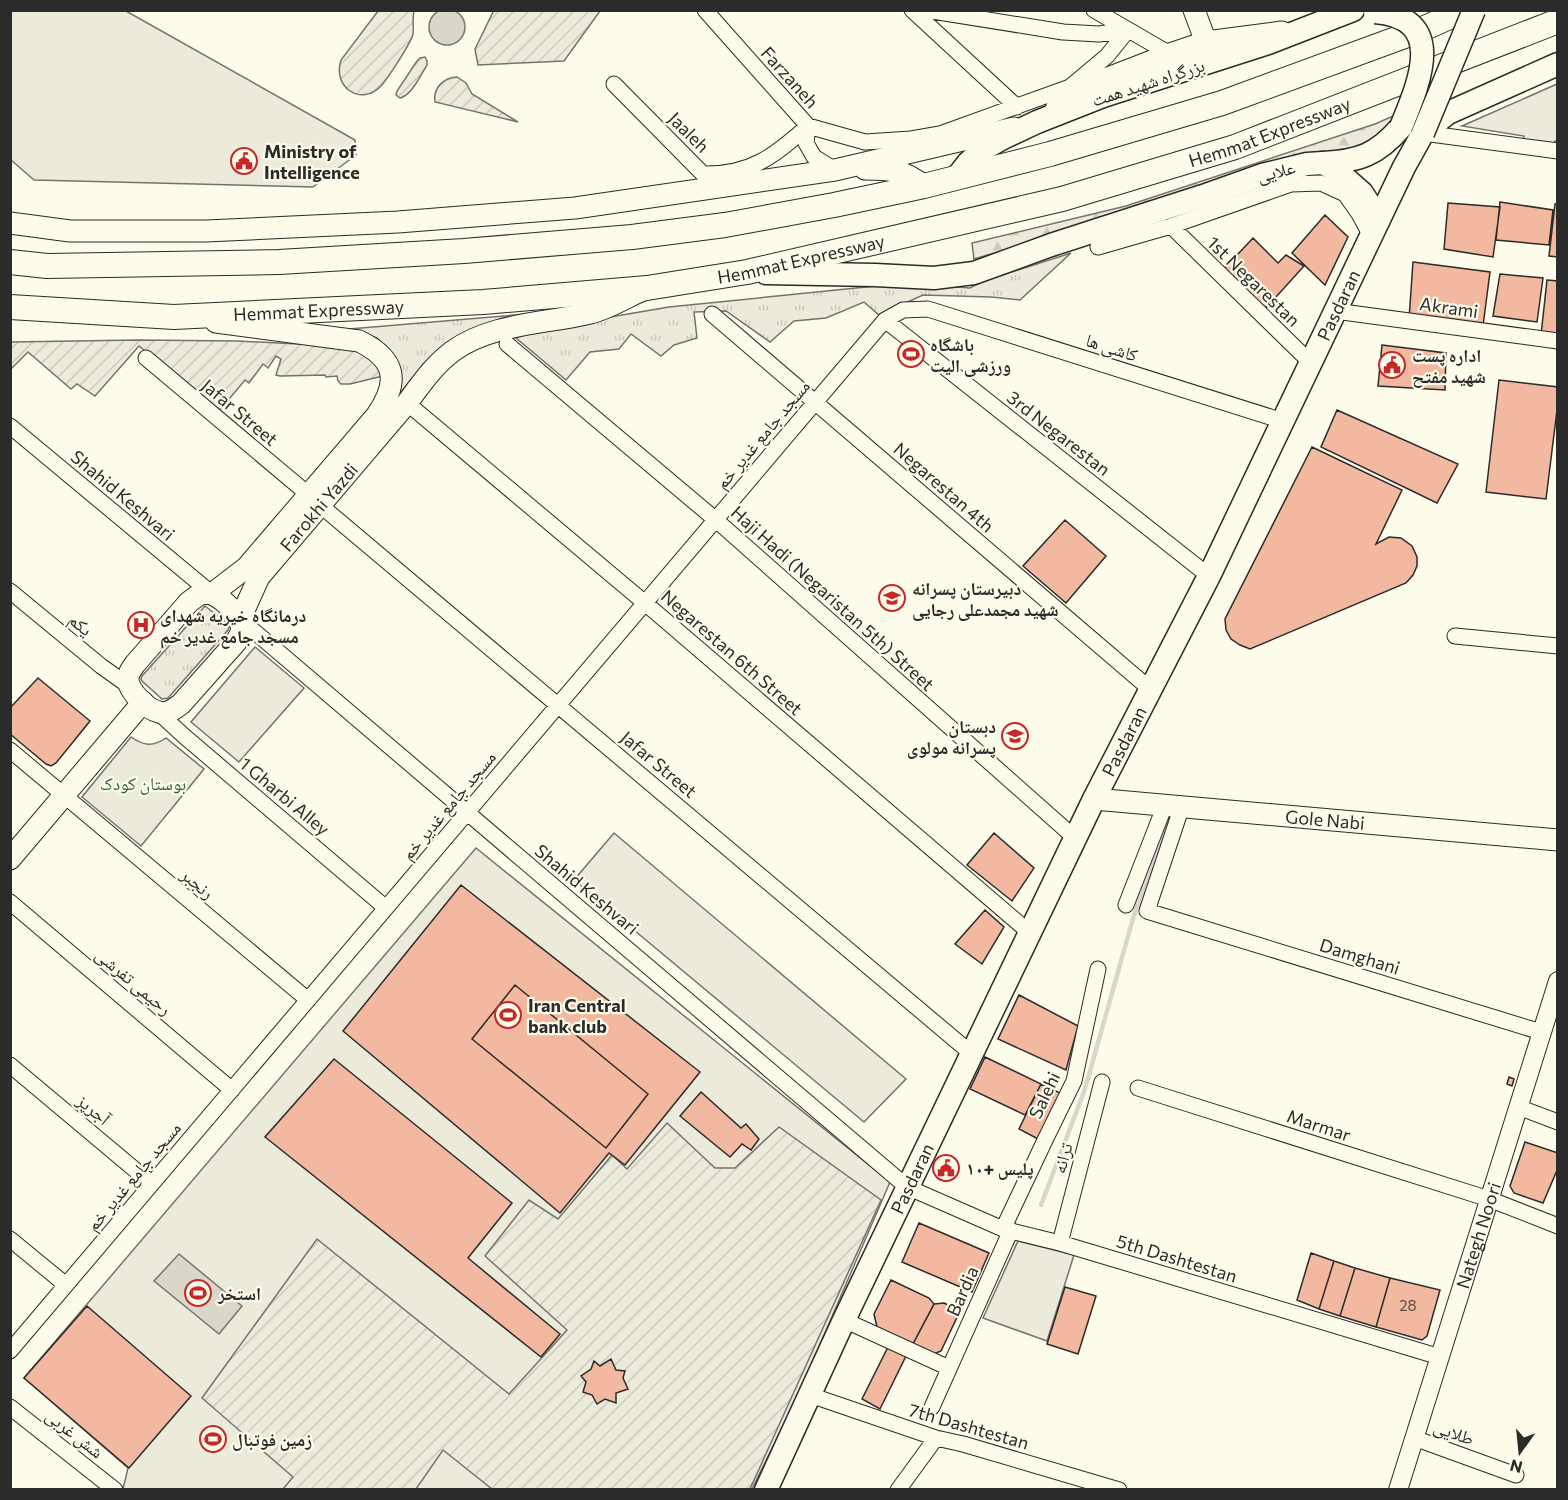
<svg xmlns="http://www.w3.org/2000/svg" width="1568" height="1500" viewBox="0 0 1568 1500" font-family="Commissioner,'Noto Naskh Arabic',sans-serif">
	<defs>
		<pattern id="grass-tufts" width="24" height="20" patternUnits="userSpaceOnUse" patternTransform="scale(1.5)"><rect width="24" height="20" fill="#ecebdb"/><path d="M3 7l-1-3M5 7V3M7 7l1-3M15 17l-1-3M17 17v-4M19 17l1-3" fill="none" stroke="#cbcabc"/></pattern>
		<pattern id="forest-firs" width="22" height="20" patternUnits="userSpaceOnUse" patternTransform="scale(1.5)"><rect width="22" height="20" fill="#ecebdb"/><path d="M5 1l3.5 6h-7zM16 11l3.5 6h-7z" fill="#cbcabc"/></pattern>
		<pattern id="garden-furrows" width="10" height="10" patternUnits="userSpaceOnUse" patternTransform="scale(1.5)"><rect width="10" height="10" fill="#ecebdb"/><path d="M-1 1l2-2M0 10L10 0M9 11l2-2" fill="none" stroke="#cbcabc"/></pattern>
	</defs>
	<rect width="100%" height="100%" fill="#fdfbea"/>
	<path fill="url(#grass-tufts)" stroke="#74746e" stroke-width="1.5" d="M1071,253L1020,300L991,297L923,295L879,315L864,302L826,318L794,321L770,342L726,311L694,312L697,338L674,345L661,356L631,334L619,349L590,352L566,380L516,338L540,329L669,307L906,283L970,288L981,282Z
		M574,310L434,354L423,364L397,397L391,352L377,338L349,329Z
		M205,606L228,624L229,627L228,630L168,698L162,699L142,681L141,679L142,676Z"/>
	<path fill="url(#forest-firs)" stroke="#74746e" stroke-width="1.5" d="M1393,116L1400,117L1370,144L1130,213L974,259L972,243L1126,206L1375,124Z"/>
	<path fill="#ecebdb" stroke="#74746e" stroke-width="1.5" d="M11,10L126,11L355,140L356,155L313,187L34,180L11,160Z
		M1557,84L1558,142L1555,141V145L1523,141L1524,136L1462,126Z
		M255,647L304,688L239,762L191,722Z
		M131,737C144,746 153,747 166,738L204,769L141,846L82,797Z
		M476,848L890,1182L800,1391L752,1489H123L128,1468L24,1378Z
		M1018,1241L1074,1255L1047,1341L983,1318Z"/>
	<path fill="url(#garden-furrows)" stroke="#74746e" stroke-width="1.5" d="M494,10H600V11L564,61L478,65L475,49Z
		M378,11H414C412,19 414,26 413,34C411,43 388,78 381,86C361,107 332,87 341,60Z
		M425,57L427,61V65C420,76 412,95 400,98L396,95L397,91L417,61L420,58Z
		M457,77L466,83L472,94L518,122L435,102C433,88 443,78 457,77Z
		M137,340L237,341L357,347L374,360L383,376L350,384H341L338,381L337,376L326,377L325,375L280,376L276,375L281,359L276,356L268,368L263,364L249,383L245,380L219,411L139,346L95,396L77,384L71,389L28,352L11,369V342Z
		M667,1123L715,1168H735L779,1127L881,1200L750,1489H492L443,1450L416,1489H283L293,1477L202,1398L317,1239L509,1394L567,1330L485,1256L529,1200L558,1219L612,1155L627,1169Z"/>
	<path fill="#eceadb" stroke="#74746e" stroke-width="1.5" d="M614,833L906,1079L864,1122L574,880Z"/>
	<path fill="#d8d7c9" stroke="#74746e" stroke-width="1.5" d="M429 27a18 18 0 1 1 36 0a18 18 0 1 1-36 0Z
		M179,1254L242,1306L219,1334L154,1281Z"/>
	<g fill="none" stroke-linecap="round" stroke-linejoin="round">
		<path stroke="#d8d7c9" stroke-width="4.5" d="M1041,1205L1085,1089L1134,915L1168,818"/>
	</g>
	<path fill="#f2b8a0" stroke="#2b2b2b" stroke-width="1.5" d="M1500,202L1553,210L1549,245L1496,240Z
		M1448,203L1500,207L1493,257L1444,249Z
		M1555,204H1558V257L1549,256Z
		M1325,215L1348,237L1325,285L1292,253Z
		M1253,238L1278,263L1286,255L1304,266L1266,308L1223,270Z
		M1413,262L1490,272L1483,326L1409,319Z
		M1500,274L1543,278L1537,322L1493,316Z
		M1547,280L1558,281V337L1541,335Z
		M1382,345L1446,353L1445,390L1378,386Z
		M1499,380L1558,387V402L1546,499L1486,492Z
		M1337,410L1458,464L1437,503L1321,447Z
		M1312,447L1402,490L1376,544L1389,537L1401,538L1412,546L1417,557V566L1413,575L1406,583L1250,649L1240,645L1231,639L1226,630L1225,619Z
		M1065,520L1106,556L1066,603L1023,566Z
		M38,678L90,721L56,763L51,766L46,764L10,734V708Z
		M994,833L1034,868L1012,901L967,865Z
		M461,885L700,1072L625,1165L609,1153L560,1213L343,1031Z
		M985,910L1004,927L982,964L955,944Z
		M515,985L648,1094L606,1148L472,1039Z
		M1019,995L1078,1026L1066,1070L998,1039Z
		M985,1057L1041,1084L1025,1115L970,1089Z
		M334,1059L512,1203L468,1258L560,1334L541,1357L265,1137Z
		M1509,1077L1514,1079L1512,1086L1507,1084Z
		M1041,1084L1060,1093L1038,1139L1019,1129Z
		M701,1092L741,1128L746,1124L759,1139L751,1150L742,1144L730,1157L680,1116Z
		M1525,1142L1558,1153V1168L1543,1203L1514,1193L1510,1186Z
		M919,1223L989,1253L972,1292L902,1262Z
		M1311,1253L1334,1261L1319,1309L1297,1300Z
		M1334,1261L1355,1268L1340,1316L1319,1309Z
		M1355,1268L1390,1278L1376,1327L1340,1316Z
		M1390,1278L1440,1290L1427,1336L1422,1340L1376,1327Z
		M891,1280L929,1298L934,1304L913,1344L877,1327L874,1314Z
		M1065,1287L1096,1296L1078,1354L1047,1344Z
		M944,1303L960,1311L941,1351L934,1354L913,1344L934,1304Z
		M87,1306L191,1396L129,1468L24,1378Z
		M888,1347L906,1356L880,1409L862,1399Z
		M611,1359L616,1370L625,1371L623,1378L628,1389L616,1393V1403L605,1399L597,1404L592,1395L583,1392L586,1382L581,1376L591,1369L594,1361L600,1366Z"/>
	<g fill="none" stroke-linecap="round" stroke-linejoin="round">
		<defs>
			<path id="minor" d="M705,10L808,126L806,143L814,157L835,170
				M912,10L1017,107
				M926,10L1063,32L1099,34L1128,30
				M1094,10L1170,54
				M614,84L703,174C751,175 774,156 808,126L865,142L911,139L940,134L1070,87L1107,56L1128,30
				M1423,133L1558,151
				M1171,226L1311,363
				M1098,247L1171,226L1291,184L1321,183L1345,194L1359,214L1371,236
				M1335,311L1558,341
				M712,314L1150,689
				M885,320L1209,576
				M507,344L716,520L1075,838
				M146,358L309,495
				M407,403L645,603L1030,933
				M10,426L211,593
				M320,505L972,1054
				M10,591L101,666L129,686
				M241,620L907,1187L1003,1229L1060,1243L1440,1357
				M1455,636L1558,646
				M159,713L184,736L386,908
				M10,750L308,1000
				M1182,806L1147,911L1541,1032
				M10,902L232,1090
				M1126,905L1165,805
				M10,1065L152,1184
				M1138,1088L1489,1199L1558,1226
				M1518,1107L1558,1122
				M1003,1229L1046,1138L1074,1081L1098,969
				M10,1239L66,1285
				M1060,1243L1102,1082
				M844,1320L949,1368
				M10,1351L885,320L903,310L928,309L1283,421
				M810,1395L936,1438L963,1444L1119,1490
				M10,1407L115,1490
				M932,1407L1011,1230
				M1414,1438L1516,1475
				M898,1490L936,1438"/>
			<g id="tertiary">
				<path id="s1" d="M1398,1490L1558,981"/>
			</g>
			<g id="secondary">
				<path d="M1194,10L1206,42"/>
				<path d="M1056,109L1082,91L1108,78L1170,54L1206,42L1282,32"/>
				<path d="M865,169C890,169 904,170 924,186"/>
				<path d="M10,223L70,231H206L398,222L575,208L835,170L1014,128"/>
				<path d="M200,594L211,593L222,600L233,610L240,619L242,631L236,642L181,704C174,709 167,715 159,712C146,709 127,690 128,677C129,672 132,668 135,664L189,602Z"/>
				<path d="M212,594L247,567L377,415C400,381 396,359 359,341L216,322"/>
				<path id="s2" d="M240,619L259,577L407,403C421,384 434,365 453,351C492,323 545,324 590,313C607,309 625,298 641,291"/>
				<path id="s3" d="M1094,799L1558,840"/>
				<path d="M10,859L143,702"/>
			</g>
			<g id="primary">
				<path d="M1323,163C1359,161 1377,155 1401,127"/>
				<path d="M957,177L968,163L982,150L1003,138L1037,122L1103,96L1268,43L1353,10"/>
				<path d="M766,273L875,275L934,278L974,273L1051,245L1203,196L1262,175L1307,164L1323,163L1337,171L1362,193L1379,219"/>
				<path id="s4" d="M766,1490L844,1320L1094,799L1209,576L1404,167L1423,133L1448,113L1558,64"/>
			</g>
			<g id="trunk">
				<path d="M10,262L47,266L279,262L464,251L632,237L725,225L834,205L924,186L1050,154L1222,103L1418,31L1465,10"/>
				<path id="s5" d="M10,307L174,317L483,302L647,288L747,272L1062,199L1235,147L1558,21"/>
			</g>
		</defs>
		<use href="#minor" stroke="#2b2b2b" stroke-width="17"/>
		<use href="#tertiary" stroke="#2b2b2b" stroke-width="20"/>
		<use href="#secondary" stroke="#2b2b2b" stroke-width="23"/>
		<use href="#primary" stroke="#2b2b2b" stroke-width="25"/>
		<use href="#trunk" stroke="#2b2b2b" stroke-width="26"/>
		<use href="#minor" stroke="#fdfbea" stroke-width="15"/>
		<use href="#tertiary" stroke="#fdfbea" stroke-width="18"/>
		<use href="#secondary" stroke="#fdfbea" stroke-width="21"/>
		<use href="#primary" stroke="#fdfbea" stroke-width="22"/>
		<use href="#trunk" stroke="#fdfbea" stroke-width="24"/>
		<defs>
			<path id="primary-bridge" d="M1375,12C1448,18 1419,83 1401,127
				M1423,133L1474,10"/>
		</defs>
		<use href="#primary-bridge" stroke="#2b2b2b" stroke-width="25" stroke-linecap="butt"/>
		<use href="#primary-bridge" stroke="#fdfbea" stroke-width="22"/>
	</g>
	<defs>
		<symbol id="civic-ring" viewBox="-11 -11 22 22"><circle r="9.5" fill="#fdfbea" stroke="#c62828" stroke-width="1.5"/><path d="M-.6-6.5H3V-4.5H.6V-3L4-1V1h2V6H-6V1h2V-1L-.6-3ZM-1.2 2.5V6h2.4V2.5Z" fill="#c62828"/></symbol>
		<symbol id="stadium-ring" viewBox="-11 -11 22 22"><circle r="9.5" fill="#fdfbea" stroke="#c62828" stroke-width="1.5"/><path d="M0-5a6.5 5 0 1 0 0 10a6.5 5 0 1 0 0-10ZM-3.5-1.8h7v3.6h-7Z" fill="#c62828"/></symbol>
		<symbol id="school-ring" viewBox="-11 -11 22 22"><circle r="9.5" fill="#fdfbea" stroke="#c62828" stroke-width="1.5"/><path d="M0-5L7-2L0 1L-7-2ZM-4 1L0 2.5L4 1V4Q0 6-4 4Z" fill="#c62828"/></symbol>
		<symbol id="hospital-ring" viewBox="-11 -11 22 22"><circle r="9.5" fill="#fdfbea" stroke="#c62828" stroke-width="1.5"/><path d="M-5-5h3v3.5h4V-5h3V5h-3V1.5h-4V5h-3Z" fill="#c62828"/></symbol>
	</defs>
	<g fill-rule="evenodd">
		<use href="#civic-ring" x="229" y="146" width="30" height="30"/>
		<use href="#stadium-ring" x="896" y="339" width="30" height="30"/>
		<use href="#civic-ring" x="1377" y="350" width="30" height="30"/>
		<use href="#school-ring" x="877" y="583" width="30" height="30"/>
		<use href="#hospital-ring" x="126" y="610" width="30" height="30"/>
		<use href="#school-ring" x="1000" y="721" width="30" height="30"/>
		<use href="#stadium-ring" x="493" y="1000" width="30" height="30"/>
		<use href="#civic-ring" x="931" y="1153" width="30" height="30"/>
		<use href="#stadium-ring" x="183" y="1278" width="30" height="30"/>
		<use href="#stadium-ring" x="198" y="1424" width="30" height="30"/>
	</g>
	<g text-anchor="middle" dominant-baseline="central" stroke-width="4.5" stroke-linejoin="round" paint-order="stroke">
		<g font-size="15" fill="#5d4e48">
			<text x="1408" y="1305">28</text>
		</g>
		<g font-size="18" fill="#2b2b2b" stroke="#fdfbea">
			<text transform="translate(790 77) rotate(48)">Farzaneh</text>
			<text transform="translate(1148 82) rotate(-18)">بزرگراه شهید همت</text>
			<text transform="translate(689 132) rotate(45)">Jaaleh</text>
			<text stroke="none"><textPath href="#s5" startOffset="1281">Hemmat Expressway</textPath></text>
			<text transform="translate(1276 171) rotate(-14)">علایی</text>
			<text stroke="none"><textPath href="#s5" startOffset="795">Hemmat Expressway</textPath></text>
			<text transform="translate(1254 281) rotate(44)">1st Negarestan</text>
			<text stroke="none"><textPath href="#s4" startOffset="1316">Pasdaran</textPath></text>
			<text transform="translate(1449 307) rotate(8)">Akrami</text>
			<text stroke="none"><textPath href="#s5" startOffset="309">Hemmat Expressway</textPath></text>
			<text transform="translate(1112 347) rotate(18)">کاشی ها</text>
			<text transform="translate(240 412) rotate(40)">Jafar Street</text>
			<text transform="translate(1059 433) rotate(38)">3rd Negarestan</text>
			<text transform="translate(762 434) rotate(-50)">مسجد جامع غدیر خم</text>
			<text transform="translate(944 487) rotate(41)">Negarestan 4th</text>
			<text transform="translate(123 495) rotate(40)">Shahid Keshvari</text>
			<text stroke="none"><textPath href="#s2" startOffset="138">Farokhi Yazdi</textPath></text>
			<text transform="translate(833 598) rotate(42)">Haji Hadi (Negaristan 5th) Street</text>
			<text transform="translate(81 624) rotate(40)">یکم</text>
			<text transform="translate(732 652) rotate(41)">Negarestan 6th Street</text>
			<text stroke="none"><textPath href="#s4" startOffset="830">Pasdaran</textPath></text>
			<text transform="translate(659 764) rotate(40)">Jafar Street</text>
			<text transform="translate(285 796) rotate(40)">1 Gharbi Alley</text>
			<text transform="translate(448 805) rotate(-50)">مسجد جامع غدیر خم</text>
			<text stroke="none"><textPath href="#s3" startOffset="232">Gole Nabi</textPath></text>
			<text transform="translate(198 883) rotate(40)">رنجبر</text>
			<text transform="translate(587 889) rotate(40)">Shahid Keshvari</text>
			<text transform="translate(1360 956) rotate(17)">Damghani</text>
			<text transform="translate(134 981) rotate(40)">رحیمی تفرشی</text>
			<text transform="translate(1044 1095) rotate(-65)">Salehi</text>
			<text transform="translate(94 1109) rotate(40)">آجرپز</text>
			<text transform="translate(1319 1125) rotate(18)">Marmar</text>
			<text transform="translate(1062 1158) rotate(-75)">ترانه</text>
			<text transform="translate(133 1176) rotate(-50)">مسجد جامع غدیر خم</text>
			<text stroke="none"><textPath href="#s4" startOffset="344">Pasdaran</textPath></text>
			<text stroke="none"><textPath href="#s1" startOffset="267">Nategh Noori</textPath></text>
			<text transform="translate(1177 1258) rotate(17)">5th Dashtestan</text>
			<text transform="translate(962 1291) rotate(-66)">Bardia</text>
			<text transform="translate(969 1426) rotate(16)">7th Dashtestan</text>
			<text transform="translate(1454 1432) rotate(20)">طلایی</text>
			<text transform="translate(75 1433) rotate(38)">شش غربی</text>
		</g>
		<g font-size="18" font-weight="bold" fill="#2b2b2b" stroke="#fdfbea" text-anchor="start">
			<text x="264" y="151">Ministry of<tspan x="264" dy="21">Intelligence</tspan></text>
			<text x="930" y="344">باشگاه<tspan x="930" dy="21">ورزشی الیت</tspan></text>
			<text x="1412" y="355">اداره پست<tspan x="1412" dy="21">شهید مفتح</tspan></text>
			<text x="912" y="588">دبیرستان پسرانه<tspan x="912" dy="21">شهید مجمدعلی رجایی</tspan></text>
			<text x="160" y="615">درمانگاه خیریه شهدای<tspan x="160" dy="21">مسجد جامع غدیر خم</tspan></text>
			<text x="996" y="726" text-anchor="end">دبستان<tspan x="996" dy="21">پسرانه مولوی</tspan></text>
			<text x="528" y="1005">Iran Central<tspan x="528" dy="21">bank club</tspan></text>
			<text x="966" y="1168">پلیس +۱۰</text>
			<text x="218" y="1293">استخر</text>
			<text x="232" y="1439">زمین فوتبال</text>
		</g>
		<g font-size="18" fill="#34623c" stroke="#fdfbea">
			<text x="143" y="783">بوستان کودک</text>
		</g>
	</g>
	<rect width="1568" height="1500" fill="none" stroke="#2b2b2b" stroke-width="24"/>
	<g transform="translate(1520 1452) rotate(195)" stroke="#fdfbea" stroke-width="4.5" paint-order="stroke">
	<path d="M0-4.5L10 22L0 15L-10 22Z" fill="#2b2b2b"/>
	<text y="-9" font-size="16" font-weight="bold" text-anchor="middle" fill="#2b2b2b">N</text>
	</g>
</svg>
